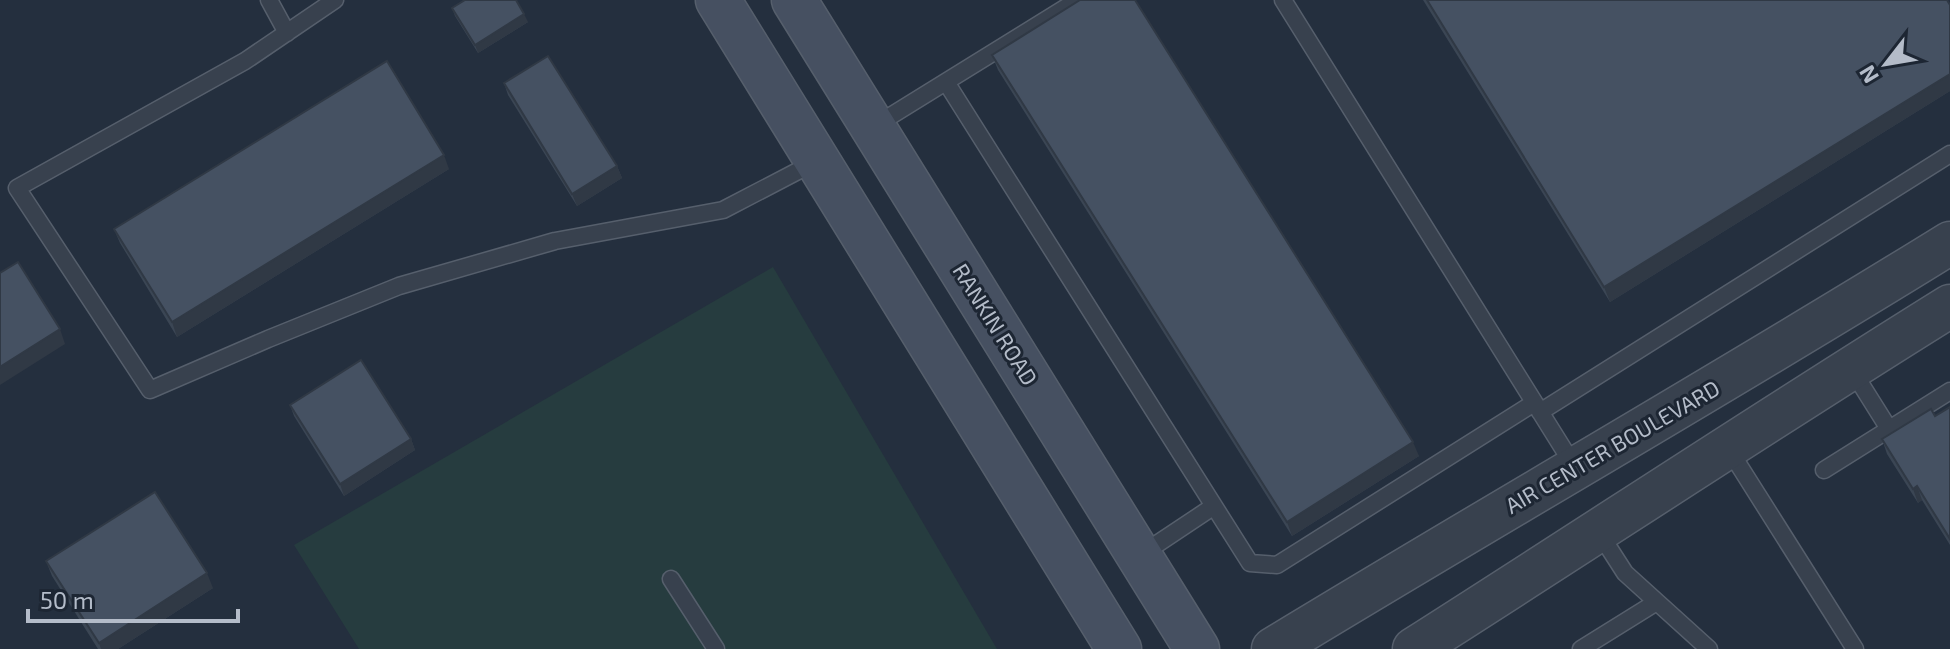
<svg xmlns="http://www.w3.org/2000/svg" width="1950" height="649" viewBox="0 0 1950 649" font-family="'Exo 2',sans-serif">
	<rect width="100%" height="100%" fill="#242f3e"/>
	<path fill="#263c3f" d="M773,267L997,649H359L294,545Z"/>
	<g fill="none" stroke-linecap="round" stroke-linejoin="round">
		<defs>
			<path id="service" d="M269,0L287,33
				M335,0L245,61L17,188L150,390L268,339L399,286L555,241L723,210L817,161
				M1283,0L1574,466
				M946,82L1250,563L1277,565L1534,403
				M876,125L1078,0
				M1852,370L1889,429
				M1540,412L1950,154
				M1728,448L1855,649
				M1824,470L1950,391
				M1598,531L1625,573L1709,649
				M1142,554L1214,506
				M671,579L716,649
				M1581,649L1655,603"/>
			<path id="tertiary" d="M1273,649C1498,512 1726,382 1950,243
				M1414,649C1593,535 1770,418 1950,306"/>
			<path id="secondary" d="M718,0L1119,649
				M794,0L1197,649"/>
		</defs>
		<use href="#service" stroke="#565f6c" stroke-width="19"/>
		<use href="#tertiary" stroke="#565f6c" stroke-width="45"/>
		<use href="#secondary" stroke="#565f6c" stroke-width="47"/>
		<use href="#service" stroke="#38414e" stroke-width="16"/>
		<use href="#tertiary" stroke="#38414e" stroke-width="42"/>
		<use href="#secondary" stroke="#465061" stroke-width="44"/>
	</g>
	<path fill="#3b4654" d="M1423,0H1947L1950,5V91L1610,302Z
		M452,8L528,22L478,53L455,16Z
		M992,55L1419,456L1292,536L998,70Z
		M504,83L617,166L622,178L577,206L508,95Z
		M449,169L177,337L120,243L114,229Z
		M290,405L411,439L415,450L344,496L294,416Z
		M1950,407V545L1922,500L1918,503L1887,454L1882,439L1935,416Z
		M46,561L213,588L118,649H98L52,576Z"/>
	<path fill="#303945" d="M524,14L528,22L478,53L475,45Z
		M1950,74V91L1610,302L1604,287Z
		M444,155L449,169L177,337L172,322Z
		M617,166L622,178L577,206L572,194Z
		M60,329L65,344L0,385V367Z
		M411,439L415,450L344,496L340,484Z
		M1413,442L1419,456L1292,536L1287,522Z
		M1917,486L1922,500L1918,503L1913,489Z
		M207,573L213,588L118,649H101L99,643Z"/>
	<path fill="#455162" stroke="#303945" stroke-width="2" d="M465,0H516L524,14L475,45L452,8Z
		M1080,0H1135L1413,442L1287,522L992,55Z
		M1427,0H1947L1950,5V74L1604,287Z
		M548,56L617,166L572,194L504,83Z
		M387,61L444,155L172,322L114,229Z
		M18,262L60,329L0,367V273Z
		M361,360L411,439L340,484L290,405Z
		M1950,407V539L1917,486L1913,489L1882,439L1931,409L1935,416Z
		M155,492L207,573L99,643L46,561Z"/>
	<g text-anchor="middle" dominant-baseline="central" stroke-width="6" stroke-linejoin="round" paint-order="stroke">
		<g font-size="22" fill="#b4bcc9" stroke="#1d2633">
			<text transform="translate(996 324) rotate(58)">RANKIN ROAD</text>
			<text transform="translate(1612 446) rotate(-30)">AIR CENTER BOULEVARD</text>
		</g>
	</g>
	<g transform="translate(1886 64) rotate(239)" stroke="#1d2633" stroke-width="6" paint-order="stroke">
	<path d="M0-6L14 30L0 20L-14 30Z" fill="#b4bcc9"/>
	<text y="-12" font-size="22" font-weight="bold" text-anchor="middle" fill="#b4bcc9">N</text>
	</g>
	<path d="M28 609v12h210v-12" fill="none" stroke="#b4bcc9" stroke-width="4"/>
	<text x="40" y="609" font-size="24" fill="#b4bcc9" stroke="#1d2633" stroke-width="6" paint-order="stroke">50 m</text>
</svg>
